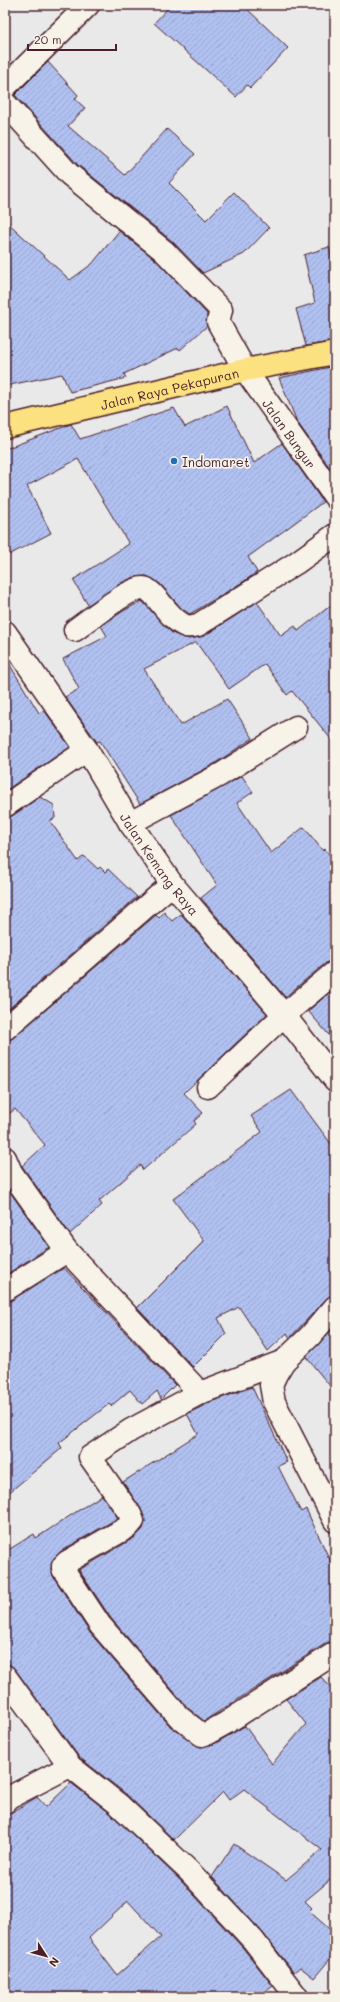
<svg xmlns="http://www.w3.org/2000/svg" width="340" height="2002" viewBox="0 0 340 2002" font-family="Mali,sans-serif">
	<defs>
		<pattern id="building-hatch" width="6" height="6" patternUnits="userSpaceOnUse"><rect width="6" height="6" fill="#b0c1f1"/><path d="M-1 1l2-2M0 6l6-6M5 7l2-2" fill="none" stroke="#99a5cf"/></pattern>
	</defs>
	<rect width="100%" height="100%" fill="#e9e9ea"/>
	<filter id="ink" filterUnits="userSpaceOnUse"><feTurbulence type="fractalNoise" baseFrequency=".025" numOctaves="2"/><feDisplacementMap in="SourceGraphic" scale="8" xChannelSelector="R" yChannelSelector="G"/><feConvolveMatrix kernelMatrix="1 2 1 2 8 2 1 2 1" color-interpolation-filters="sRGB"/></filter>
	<g filter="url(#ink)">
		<path fill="url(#building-hatch)" stroke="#4a1f2b" fill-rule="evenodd" d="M171,5H243L288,48L250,88L247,85L236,97L154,23Z
			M48,62L78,95L75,99L85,108L68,126L125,175L167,129L195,154L169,183L206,220L234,192L269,228L244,254L203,273L172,241L78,165L15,95Z
			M5,220L70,280L92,264L119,231L156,260L207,314V326L180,350L178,348L124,374L126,378L70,392L62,374L5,386Z
			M329,247L335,274V341L306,346L296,309L315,303L304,255Z
			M335,366V475L297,422L279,378Z
			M227,406L254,463L282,443L323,502L248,557L257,572L243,582L190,614L182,609L160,584L147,576L134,577L123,582L88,605L73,580L129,544L78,459L27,486L51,533L5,557V443L8,448L71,424L80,439L174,408L185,427Z
			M142,601L172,633L189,639L204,636L257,602L281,636L295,626L298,631L335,602V744L292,691L287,695L265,664L229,689L196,642L144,669L181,725L227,699L253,738L214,764L140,804L100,741L97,742L65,697L79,689L63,659L107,636L101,626L125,610Z
			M5,657L39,713L44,710L70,747L5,791Z
			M242,776L253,792L237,803L271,853L304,827L323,851L325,849L335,862V960L327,962L285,997L201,898L217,885L171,815Z
			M40,797L54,805L55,818L50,821L78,861L84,856L98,869L100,867L105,872L108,869L137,897L5,1012V818L12,816Z
			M164,912L172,921L181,914L267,1014L184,1093L203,1113L194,1121L196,1124L143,1170L140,1165L121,1182L99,1201L102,1205L70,1234L22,1166L45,1145L15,1109L5,1117V1041L13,1038L156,915L159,918Z
			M335,988V1042L308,1011Z
			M291,1090L335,1149V1295L326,1299L290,1338L287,1333L268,1351L239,1307L218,1318L226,1334L193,1367L137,1308L204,1241L173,1199L262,1132L251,1116Z
			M5,1185L49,1247L7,1274L5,1271Z
			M64,1268L175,1385L161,1399L157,1391L142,1404L130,1390L111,1406L109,1404L59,1443L62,1448L5,1496V1304Z
			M335,1326V1392L306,1357Z
			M252,1387L287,1462L278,1466L301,1512L306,1509L335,1571V1641L328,1642L204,1721L188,1708L110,1617L79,1570L134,1538L143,1529L145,1522L141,1509L123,1482L198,1434L187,1414L213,1401Z
			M102,1495L118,1518L61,1551L54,1558L51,1569L53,1576L90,1633L171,1727L200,1747L214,1744L245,1726L272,1764L306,1724L286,1699L321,1677L335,1692V1876L305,1901L312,1908L309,1911L335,1934V1953L314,1978L300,1967L294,1972L262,1932L212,1877L234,1844L286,1880L322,1850L244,1789L229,1800L223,1792L174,1840L126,1794L79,1757L15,1669L10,1665L5,1664V1552L34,1534L36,1538Z
			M71,1783L110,1813L181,1881L243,1948L273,1986L258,1997H5V1935L12,1928L5,1921V1814H9L37,1797L46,1807ZM128,1901L161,1937L117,1975L89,1938Z"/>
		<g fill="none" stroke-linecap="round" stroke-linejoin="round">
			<defs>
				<g id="minor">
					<path d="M5,87L88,5"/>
					<path id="s1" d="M5,103L69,174L164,251L221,310L218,322L245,370L335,497"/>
					<path d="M75,630C88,621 128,588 143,588C154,588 169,621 186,626C190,627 194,626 198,625L296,563L335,535"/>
					<path id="s2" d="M5,632L87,750L130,823L172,884L284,1015L335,1080"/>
					<path d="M5,806L87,750"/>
					<path d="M130,823L220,775L296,727"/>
					<path d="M5,1029L172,884"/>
					<path d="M208,1087L284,1015L335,972"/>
					<path d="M5,1158L11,1172L67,1251L200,1393L284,1361"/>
					<path d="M5,1290L67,1251"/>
					<path d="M335,1307L310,1336L284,1361L276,1374L271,1385L274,1402L335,1521"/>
					<path d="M200,1393L131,1430L90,1457L130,1514L133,1521L128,1527L67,1562L63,1566V1569L100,1625L179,1717L202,1735L208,1733L226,1723L335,1653"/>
					<path d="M5,1676L70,1766L118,1804L190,1872L253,1940L297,1997"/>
					<path d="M5,1802L10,1797L70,1766"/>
				</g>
				<g id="major">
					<path id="s3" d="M5,427L245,370L335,353"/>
				</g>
			</defs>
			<use href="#minor" stroke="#4a1f2b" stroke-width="25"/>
			<use href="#major" stroke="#4a1f2b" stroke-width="25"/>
			<use href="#minor" stroke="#f7f3e8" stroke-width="22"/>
			<use href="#major" stroke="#fbe180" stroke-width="22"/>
		</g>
	</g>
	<circle fill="#1f6fb2" stroke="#f7f3e8" stroke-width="1.5" cx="174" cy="461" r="4"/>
	<g text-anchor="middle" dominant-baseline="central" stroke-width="3.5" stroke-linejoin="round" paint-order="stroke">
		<g font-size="13" fill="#4a1f2b" stroke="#f7f3e8">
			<text stroke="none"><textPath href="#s3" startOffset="169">Jalan Raya Pekapuran</textPath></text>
			<text stroke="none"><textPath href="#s1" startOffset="445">Jalan Bungur</textPath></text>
			<text stroke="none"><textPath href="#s2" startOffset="279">Jalan Kemang Raya</textPath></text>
		</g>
		<g font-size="13" fill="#4a1f2b" stroke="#f7f3e8" text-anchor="start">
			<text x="182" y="461">Indomaret</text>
		</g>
	</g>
	<rect width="340" height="2002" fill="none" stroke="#f7f3e8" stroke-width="20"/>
	<rect x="10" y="10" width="320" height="1982" fill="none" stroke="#4a1f2b" stroke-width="1.5" filter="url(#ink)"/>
	<g transform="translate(46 1956) rotate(126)" stroke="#f7f3e8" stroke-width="3" paint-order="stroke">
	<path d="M0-3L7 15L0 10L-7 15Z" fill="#4a1f2b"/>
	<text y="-6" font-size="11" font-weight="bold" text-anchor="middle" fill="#4a1f2b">N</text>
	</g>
	<path d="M28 44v6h88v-6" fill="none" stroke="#4a1f2b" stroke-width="2"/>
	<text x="34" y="44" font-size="12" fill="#4a1f2b" stroke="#f7f3e8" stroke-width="3" paint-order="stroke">20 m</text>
</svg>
